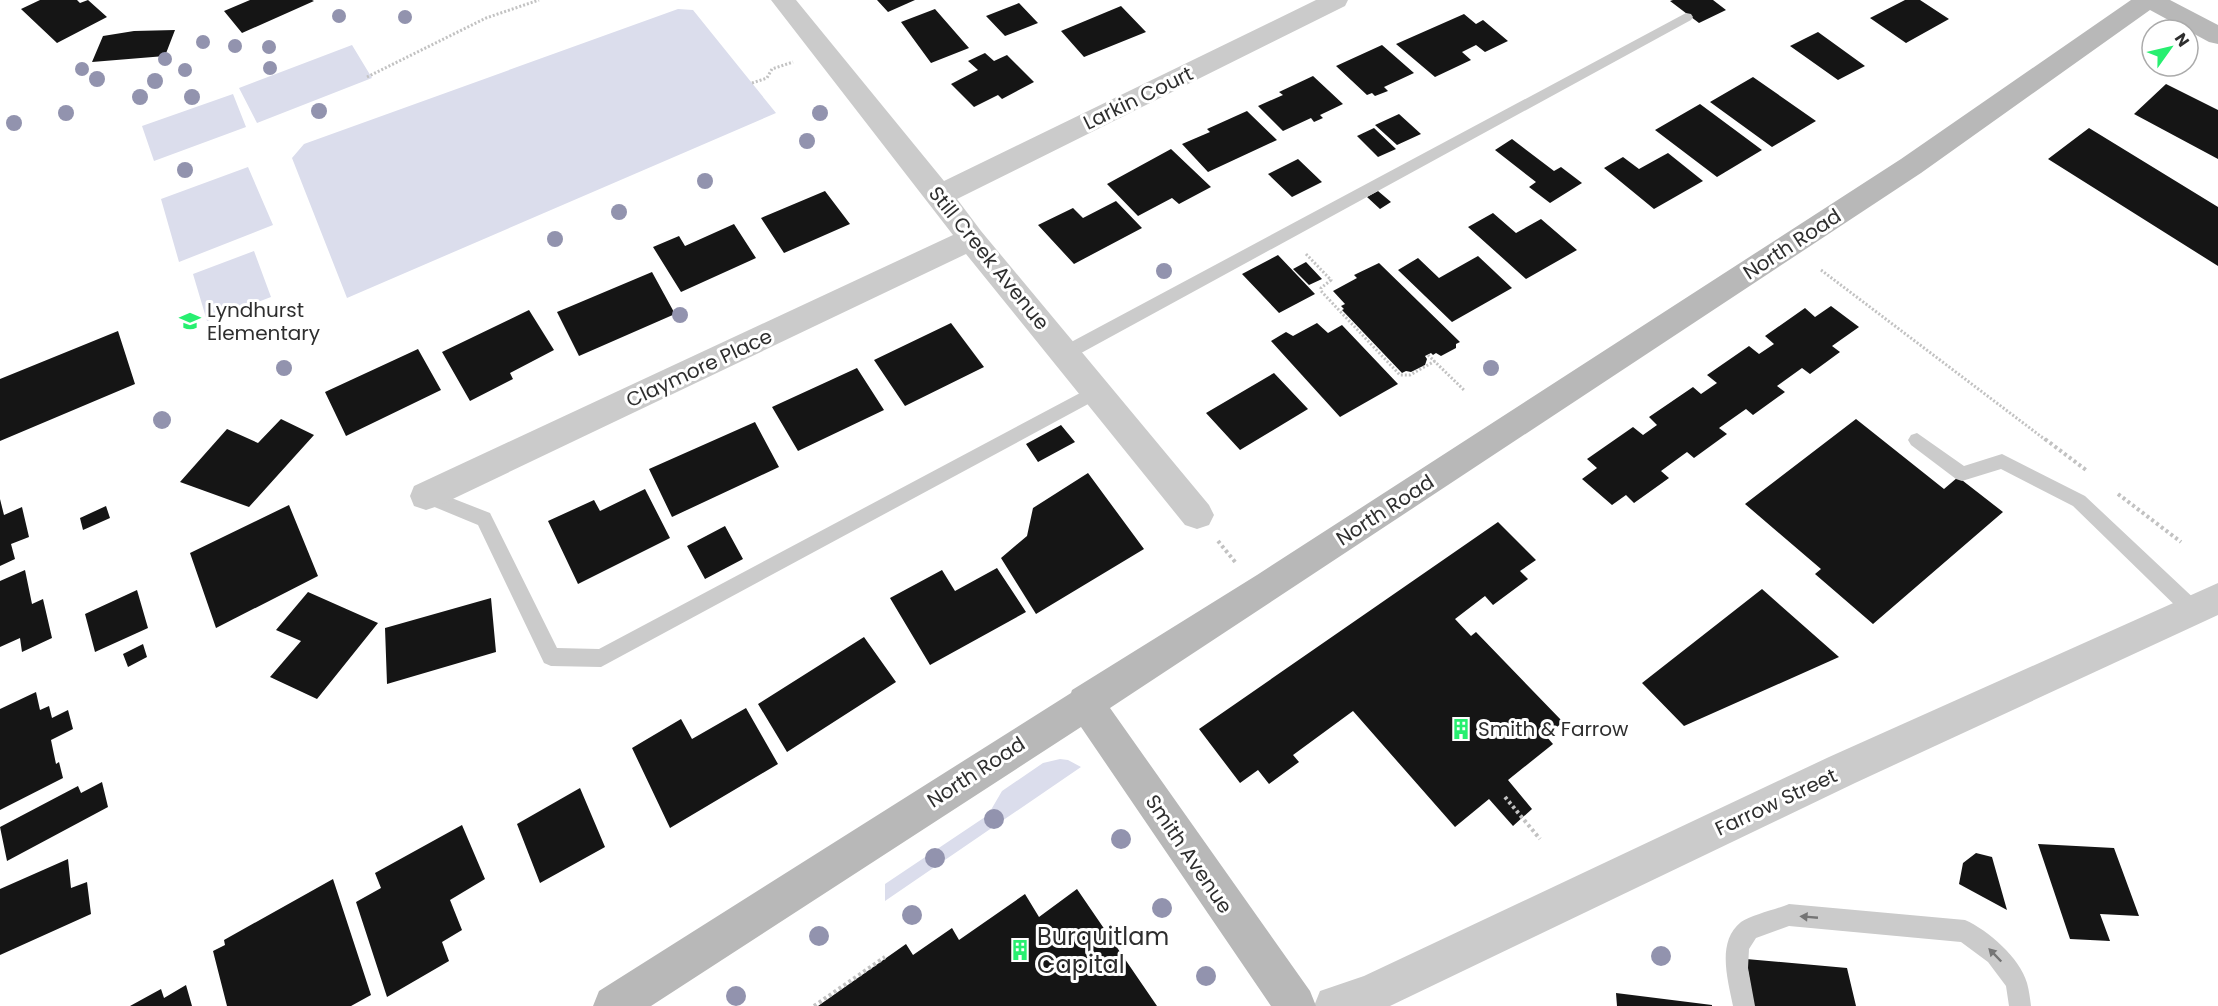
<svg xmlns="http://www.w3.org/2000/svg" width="2218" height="1006" viewBox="0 0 2218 1006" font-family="Poppins,sans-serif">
	<rect width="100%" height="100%" fill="#fff"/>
	<path fill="#dbddec" d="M678,9L693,10L776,113L347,298L292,158L304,144Z
		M352,45L372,78L257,123L239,88Z
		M233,94L246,127L154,161L142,126Z
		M248,167L273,225L179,262L161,199Z
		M254,251L271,297L207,321L193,274Z
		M1060,759L1068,760L1081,767L885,901V884L988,815L1002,791L1043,763Z"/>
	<path fill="#151515" d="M40,0H77L80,3L88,0L107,17L57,43L21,9Z
		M250,0H312L314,1L242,33L224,11Z
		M877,0H915L888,12Z
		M1673,0H1713L1726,10L1699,23L1670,1Z
		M1905,0H1920L1949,19L1906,43L1870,18Z
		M1019,3L1038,23L1005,36L986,16Z
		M1121,6L1146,32L1084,57L1061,31Z
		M935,9L969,48L931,63L901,22Z
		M1464,14L1476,24L1483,20L1508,41L1485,52L1476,45L1462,52L1471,60L1435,77L1396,44Z
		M175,30L165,56L92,62L103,36L134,31Z
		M1818,32L1865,66L1838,80L1790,46Z
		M1382,45L1414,73L1384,87L1388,91L1375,96L1372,93L1367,95L1336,66Z
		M985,53L994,61L1007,55L1034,82L1002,99L998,95L974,107L951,84L978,70L968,61Z
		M1313,76L1343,104L1320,115L1323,118L1314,122L1311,118L1283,131L1258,106L1283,95L1279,92Z
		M1753,77L1816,121L1772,147L1710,102Z
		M2166,84L2218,110V159L2134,114Z
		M1700,104L1762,150L1717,177L1655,130Z
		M1247,111L1277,140L1208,172L1182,144L1210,132L1207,129Z
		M1399,114L1421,134L1397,145L1375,125Z
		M1374,128L1396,149L1378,157L1357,136Z
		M2089,128L2218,207V266L2048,159Z
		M1512,139L1554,171L1561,167L1582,183L1550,203L1529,187L1536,182L1495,150Z
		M1171,149L1211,187L1179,204L1172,198L1138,216L1107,184Z
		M1668,153L1703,181L1654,209L1604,168L1623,157L1639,169Z
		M1298,159L1322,182L1292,197L1268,174Z
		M825,191L850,224L784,253L761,218Z
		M1378,191L1391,202L1380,209L1367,197Z
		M1116,201L1142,228L1074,264L1038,225L1073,208L1083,218Z
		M1493,213L1516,233L1541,219L1577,250L1526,279L1468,227Z
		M734,224L756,258L681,292L653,247L679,236L685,246Z
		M1278,255L1315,294L1279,313L1242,274Z
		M1478,256L1512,288L1452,322L1398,270L1418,258L1439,278Z
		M1306,262L1322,279L1309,285L1293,269Z
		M1379,263L1460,342L1456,344V348L1441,356L1436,353L1433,355L1431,353L1425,356L1427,359L1425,365L1411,372L1406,371L1402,373L1342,310L1344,309L1341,306L1345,304L1333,291L1357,278L1354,275Z
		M652,272L675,314L579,356L557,312Z
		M1831,306L1859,327L1832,346L1840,352L1810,374L1802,368L1777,386L1785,392L1753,415L1746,409L1719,428L1727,434L1694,458L1687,452L1661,471L1669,478L1634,503L1626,495L1612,505L1582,479L1597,468L1587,459L1633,427L1643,435L1657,425L1649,417L1693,387L1701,394L1717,383L1707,375L1749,346L1759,354L1774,344L1765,336L1805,308L1815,317Z
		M529,310L554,350L510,373L513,379L470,401L442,352Z
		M951,323L984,367L905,406L874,360Z
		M1317,323L1328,333L1342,325L1398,384L1340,417L1271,341L1286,332L1293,336Z
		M118,331L135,384L0,441V379Z
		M418,349L441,390L346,436L325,392Z
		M857,368L884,410L798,451L772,407Z
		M1274,373L1308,409L1240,450L1206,413Z
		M281,419L314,435L249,507L180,482L227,429L258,443Z
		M1856,419L1944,489L1958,477L2003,512L1873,624L1815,574L1821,569L1745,504Z
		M755,422L779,467L672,517L649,469Z
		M1061,425L1075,442L1038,462L1026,444Z
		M1088,473L1144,549L1036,614L1001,558L1027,536L1033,508Z
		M645,489L670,538L578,584L548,521L594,500L600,511Z
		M0,499L4,515L22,507L29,537L11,544L15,559L0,566Z
		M289,505L318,576L216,628L190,553Z
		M106,506L110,518L83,530L80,518Z
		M1498,522L1536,560L1520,571L1528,579L1493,605L1485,596L1455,619L1471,636L1476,632L1563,722L1546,736L1553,744L1508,780L1532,809L1513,826L1489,799L1455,827L1353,711L1293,755L1299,762L1269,784L1258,770L1240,783L1199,729Z
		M725,526L743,559L705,579L687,546Z
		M997,568L1026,612L930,665L890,598L942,570L955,591Z
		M25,570L32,604L43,599L52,638L22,652L20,638L0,647V581Z
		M1762,589L1839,657L1684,726L1642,683Z
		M137,590L148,628L95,652L85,614Z
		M308,592L378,623L317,699L270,677L301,641L276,630Z
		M491,598L496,652L387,684L385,628Z
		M864,637L896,682L787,752L758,704Z
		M143,644L147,657L128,667L123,654Z
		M36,692L40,710L49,706L52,718L68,710L73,729L51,740L56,764L59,762L63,778L0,810V709Z
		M746,708L778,764L670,828L632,748L681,719L692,739Z
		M102,782L108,807L7,861L0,827L78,786L81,793Z
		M580,788L605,847L540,883L517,824Z
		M462,825L485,879L450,900L462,930L442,942L449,961L387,997L356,902L381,888L375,873Z
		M2038,844L2114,848L2139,916L2100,914L2110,941L2070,939Z
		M1976,853L1992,857L2007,910L1959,884L1963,863Z
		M68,859L71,888L87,882L91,914L0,955V889Z
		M333,879L371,995L351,1006H227L213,951L225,945L224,940Z
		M1077,889L1157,1006H818L906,944L913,955L952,928L959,940L1025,894L1039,917Z
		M1746,959L1847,968L1856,1006H1754Z
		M186,985L192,1006H130L161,989L164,998Z
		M1616,993L1712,1005V1006H1617Z"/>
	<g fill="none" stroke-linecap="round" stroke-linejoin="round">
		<path stroke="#c2c2c2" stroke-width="3" stroke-dasharray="2 2" stroke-linecap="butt" d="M367,77L486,18L539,0
			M752,83L767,78L772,69L793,62
			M1306,254L1331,280L1321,288V291L1400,375H1410L1435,361
			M1821,270L2047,441
			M1428,355L1465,391"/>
		<path stroke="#c2c2c2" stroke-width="4" stroke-dasharray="3 3" stroke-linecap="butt" d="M2045,439L2086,470
			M2118,494L2181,542
			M1218,541L1236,563
			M1505,797L1540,839
			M814,1006L885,957"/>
		<path fill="#cbcbcb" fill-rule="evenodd" d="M1686,13L1691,14L1693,17L1691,20L1072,358L1066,360L1060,358L1058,353L1060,348Z
			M1097,384L1103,386L1106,391L1103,396L601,667L551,666L544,663L478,525L420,501L417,496L420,491L426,488L490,513L557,648L599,649Z
			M1917,433L1964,466L2002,454L2085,496L2200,604L2202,610L2200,616L2193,619L2186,616L2073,506L2001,469L1962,481L1956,479L1911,445L1908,440L1911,435Z
			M1789,904L1965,920C1988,930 2020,958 2027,983C2029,990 2030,998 2031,1006H2009L2006,986L1988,962L1961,942L1789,926L1756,938L1749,949L1748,968L1755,1006H1733C1728,980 1716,942 1741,922C1751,915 1777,909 1789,904Z"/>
		<path fill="#cbcbcb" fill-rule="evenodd" d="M771,0H796L944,181L1316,0H1348L1345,6L957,199L981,231L1209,505L1214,515L1209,525L1197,529L1185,525L966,254L438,506L426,510L414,506L410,496L414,486L953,235Z
			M2218,583V615L1855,783L1390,1006H1314L1320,991L1364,976L1829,757Z"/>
		<path fill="#b8b8b8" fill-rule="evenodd" d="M2131,0H2170L2218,25V44L2209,42L2150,10L1921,173L1110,708L1310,991L1316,1006H1271L1081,727L651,1006H593L599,991L1071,693L1072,690L1257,575L1901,159Z"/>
	</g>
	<g fill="#9293ae">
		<circle cx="339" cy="16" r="7"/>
		<circle cx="405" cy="17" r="7"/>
		<circle cx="203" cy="42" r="7"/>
		<circle cx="235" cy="46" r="7"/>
		<circle cx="269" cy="47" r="7"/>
		<circle cx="165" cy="59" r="7"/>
		<circle cx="270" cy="68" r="7"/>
		<circle cx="82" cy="69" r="7"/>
		<circle cx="185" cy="70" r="7"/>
		<circle cx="97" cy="79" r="8"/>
		<circle cx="155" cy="81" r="8"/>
		<circle cx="140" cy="97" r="8"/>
		<circle cx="192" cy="97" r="8"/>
		<circle cx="319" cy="111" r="8"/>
		<circle cx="66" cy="113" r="8"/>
		<circle cx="820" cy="113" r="8"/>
		<circle cx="14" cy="123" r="8"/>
		<circle cx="807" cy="141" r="8"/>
		<circle cx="185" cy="170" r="8"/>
		<circle cx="705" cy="181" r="8"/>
		<circle cx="619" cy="212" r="8"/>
		<circle cx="555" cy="239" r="8"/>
		<circle cx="1164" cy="271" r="8"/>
		<circle cx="680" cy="315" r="8"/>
		<circle cx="284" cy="368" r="8"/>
		<circle cx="1491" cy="368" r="8"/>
		<circle cx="162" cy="420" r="9"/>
		<circle cx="994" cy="819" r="10"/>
		<circle cx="1121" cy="839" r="10"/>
		<circle cx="935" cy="858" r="10"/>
		<circle cx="1162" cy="908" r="10"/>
		<circle cx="912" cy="915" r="10"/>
		<circle cx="819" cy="936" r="10"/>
		<circle cx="1661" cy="956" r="10"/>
		<circle cx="1206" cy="976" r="10"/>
		<circle cx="736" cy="996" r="10"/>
	</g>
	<defs><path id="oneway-solid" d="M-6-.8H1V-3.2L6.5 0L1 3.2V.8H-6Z" transform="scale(1.5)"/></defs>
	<g fill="#757575">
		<use href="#oneway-solid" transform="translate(1809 917) rotate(-175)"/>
		<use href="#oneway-solid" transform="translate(1995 955) rotate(-134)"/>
	</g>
	<defs>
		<symbol id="school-bare" viewBox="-9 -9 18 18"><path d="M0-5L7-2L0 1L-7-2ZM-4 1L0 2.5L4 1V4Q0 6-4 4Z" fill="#27ef70" stroke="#fff" stroke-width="2.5" paint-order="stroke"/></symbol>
		<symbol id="building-bare" viewBox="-9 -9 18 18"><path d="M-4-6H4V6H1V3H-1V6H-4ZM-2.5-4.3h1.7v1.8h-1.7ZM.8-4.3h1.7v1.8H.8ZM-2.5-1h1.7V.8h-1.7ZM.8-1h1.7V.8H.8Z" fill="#27ef70" stroke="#fff" stroke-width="2.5" paint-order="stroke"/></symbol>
	</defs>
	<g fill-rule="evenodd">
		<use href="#school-bare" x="175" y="306" width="30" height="30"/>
		<use href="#building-bare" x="1446" y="714" width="30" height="30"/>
		<use href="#building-bare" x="1005" y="935" width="30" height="30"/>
	</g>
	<g text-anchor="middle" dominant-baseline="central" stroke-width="6" stroke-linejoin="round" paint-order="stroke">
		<g font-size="20" fill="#2e2e2e" stroke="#fff">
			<text transform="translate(1138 98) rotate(-26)">Larkin Court</text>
			<text transform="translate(1792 244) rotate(-33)">North Road</text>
			<text transform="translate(989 258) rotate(51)">Still Creek Avenue</text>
			<text transform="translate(699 368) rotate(-25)">Claymore Place</text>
			<text transform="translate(1385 510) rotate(-33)">North Road</text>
			<text transform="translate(976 772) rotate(-33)">North Road</text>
			<text transform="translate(1776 802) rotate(-25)">Farrow Street</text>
			<text transform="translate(1189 854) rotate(56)">Smith Avenue</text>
		</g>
		<g font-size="20" fill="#2e2e2e" stroke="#fff" text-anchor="start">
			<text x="207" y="310">Lyndhurst<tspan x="207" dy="23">Elementary</tspan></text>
			<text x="1478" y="729">Smith &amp; Farrow</text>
		</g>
		<g font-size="24" fill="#2e2e2e" stroke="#fff" text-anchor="start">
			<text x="1037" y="936">Burquitlam<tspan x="1037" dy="28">Capital</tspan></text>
		</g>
	</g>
	<g transform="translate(2170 48) rotate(56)"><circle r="28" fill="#ffffff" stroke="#ababab" stroke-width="1.5"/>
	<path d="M0-4.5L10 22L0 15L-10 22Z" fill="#27ef70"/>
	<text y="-9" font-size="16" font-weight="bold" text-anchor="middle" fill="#2e2e2e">N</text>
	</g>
</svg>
